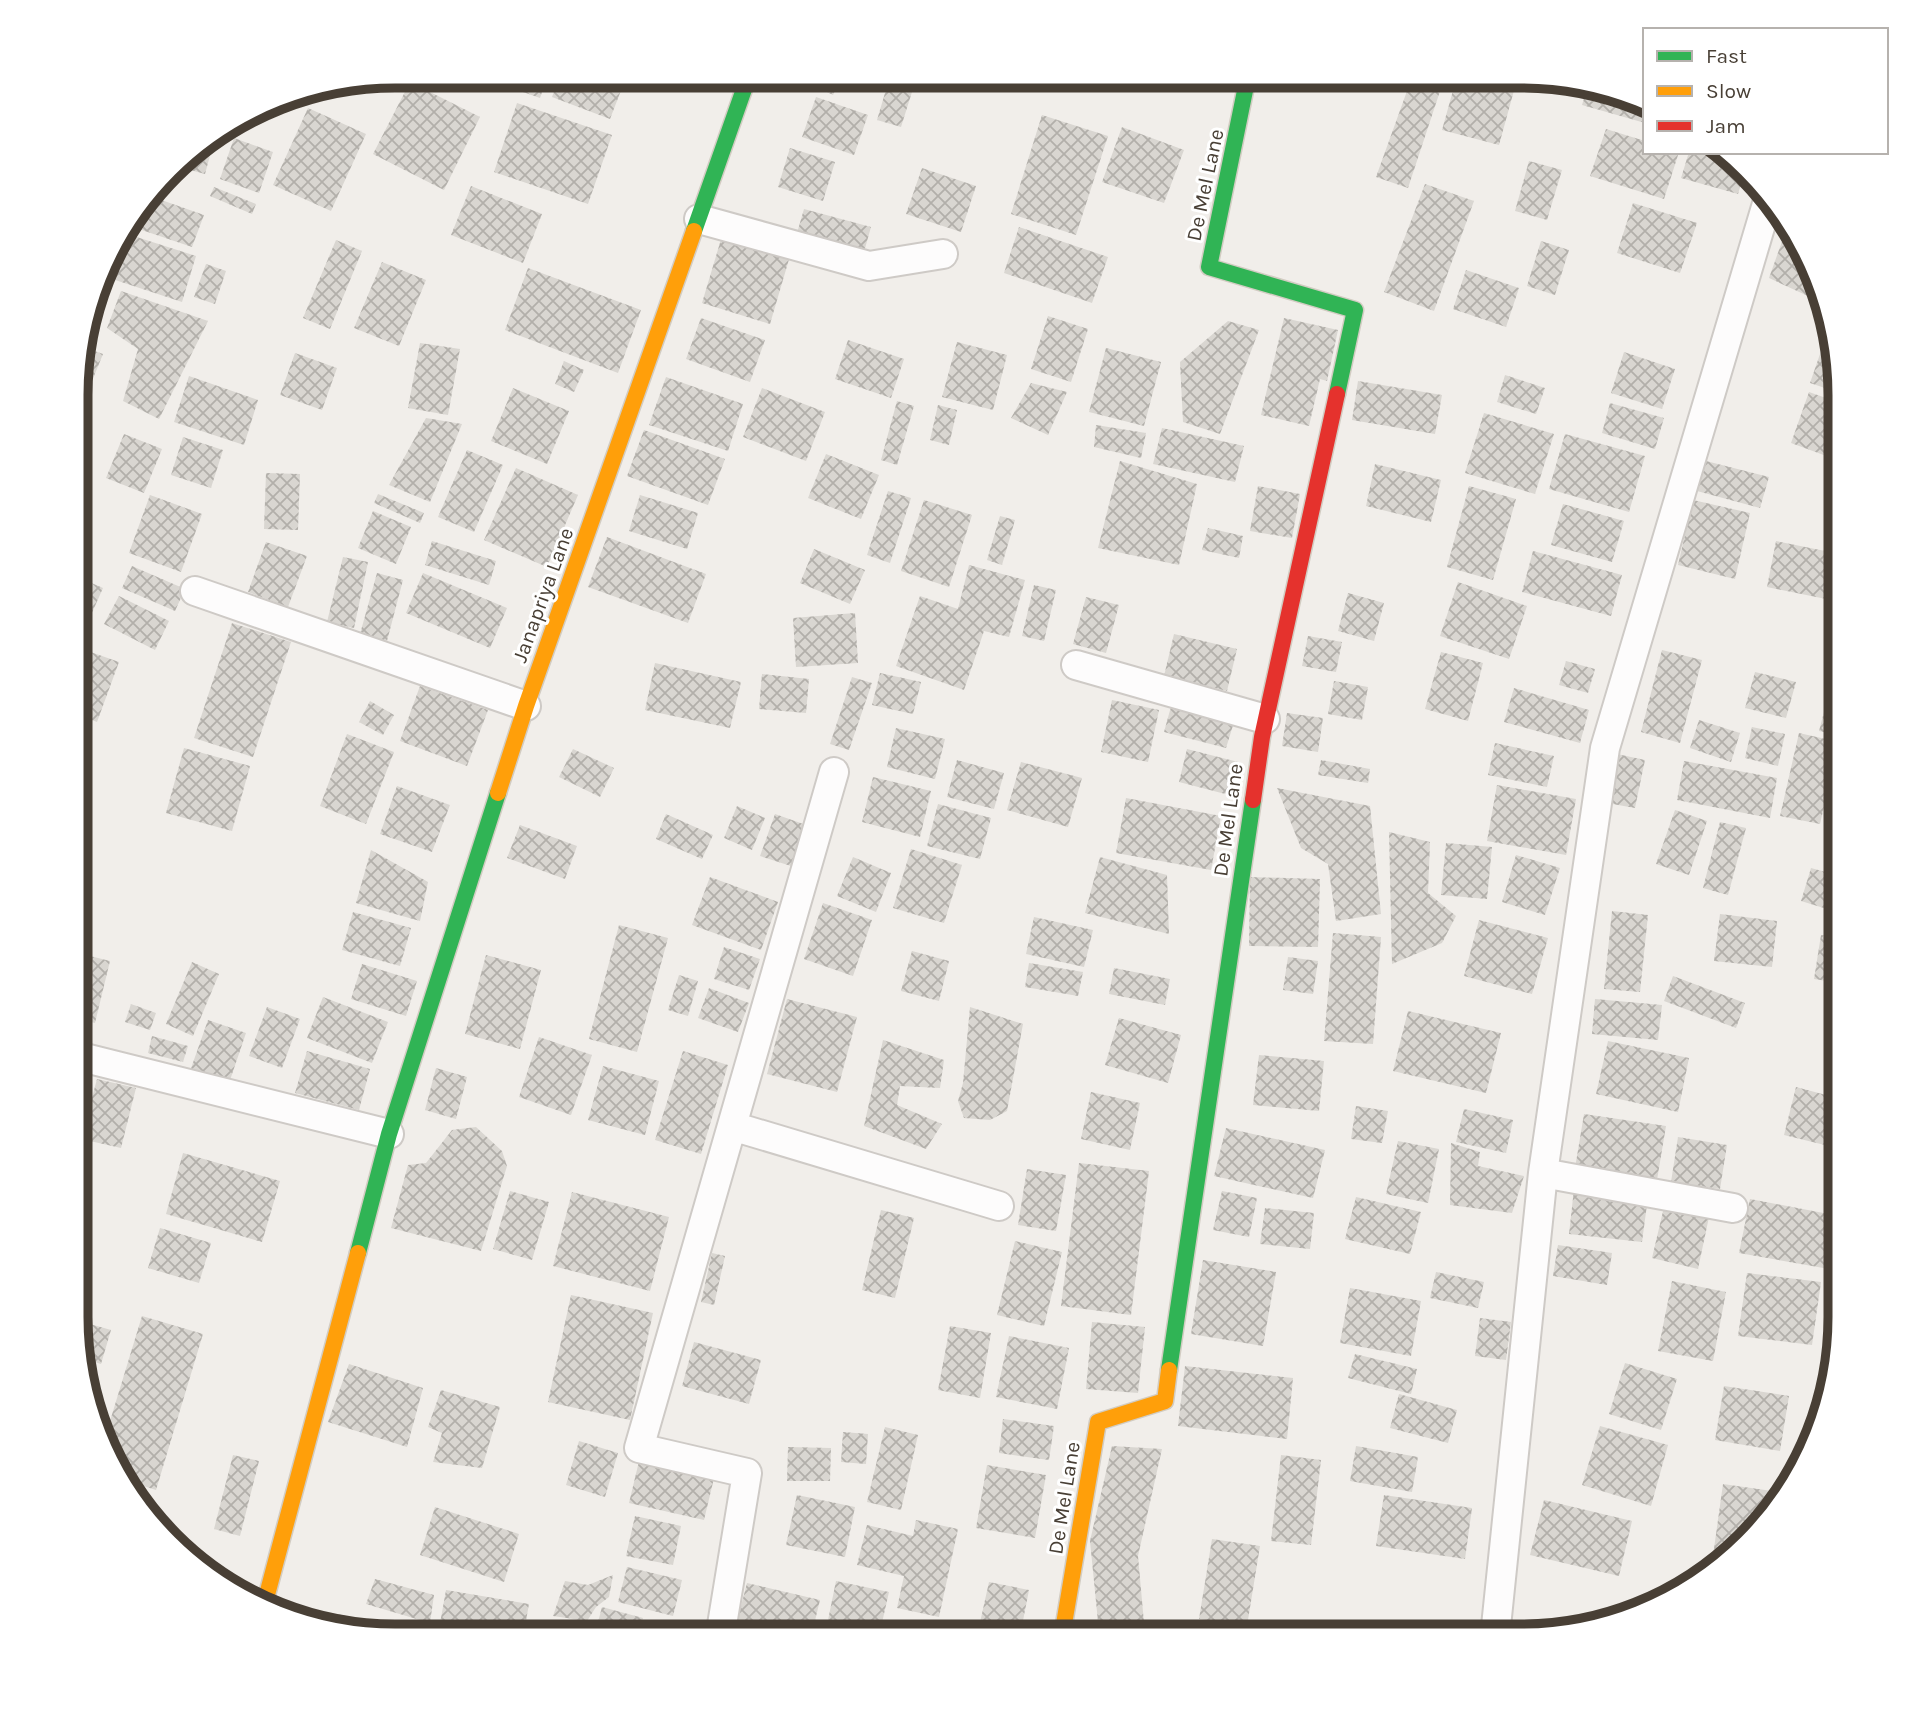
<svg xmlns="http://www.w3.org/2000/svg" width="1916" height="1712" viewBox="0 0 1916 1712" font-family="Karla,sans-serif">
	<defs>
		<pattern id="building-cross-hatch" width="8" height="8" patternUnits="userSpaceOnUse" patternTransform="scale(1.75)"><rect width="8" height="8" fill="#d9d6d1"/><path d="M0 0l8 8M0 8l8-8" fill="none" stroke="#b2afaa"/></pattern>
	</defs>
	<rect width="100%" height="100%" fill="#f1eeea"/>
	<path fill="url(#building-cross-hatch)" d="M496,75H548L540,98L494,82Z
		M560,75H627L610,119L552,97Z
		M819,76H842L833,95L814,86Z
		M890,76H917L901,127L877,120Z
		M1359,76H1445L1408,188L1376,177L1407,91Z
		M1457,76H1518L1499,145L1442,130Z
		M410,82L480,117L444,190L373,154Z
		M1587,88L1645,104V123L1582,105Z
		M816,97L868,115L854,155L802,137Z
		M517,103L612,135L588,204L494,172Z
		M308,108L366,134L331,211L273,185Z
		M1042,115L1108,136L1076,235L1011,214Z
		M1122,127L1184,150L1164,203L1102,182Z
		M1606,129L1645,141V152H1679L1664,199L1590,176Z
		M215,137L205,174L175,166L184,154Z
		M234,138L273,152L259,193L220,179Z
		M790,148L835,162L823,201L778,187Z
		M1689,152H1720L1745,171L1738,194L1681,178Z
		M1529,161L1562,170L1547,220L1515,211Z
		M922,168L976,186L961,232L906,214Z
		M1425,184L1474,201L1434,311L1384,292Z
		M471,186L542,214L523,263L451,235Z
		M214,187L256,204L252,214L210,196Z
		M150,196L204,215L192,247L127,225Z
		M1633,203L1697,223L1680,273L1617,253Z
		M804,209L871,227L864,252L797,233Z
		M1019,227L1108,257L1092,303L1004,273Z
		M121,232L196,256L182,302L103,276Z
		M1785,233L1794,237L1816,272L1821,302L1769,278Z
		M722,236L790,256L770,324L702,303Z
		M336,240L362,251L330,329L303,318Z
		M1541,241L1569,250L1555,295L1527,286Z
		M382,262L426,280L399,346L354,328Z
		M206,264L226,271L215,304L194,297Z
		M528,268L641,310L618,373L505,330Z
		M1466,270L1519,288L1506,327L1453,309Z
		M121,291L208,321L159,419L123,401L138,349L107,328Z
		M1048,316L1088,329L1071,382L1031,369Z
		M701,318L765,340L750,382L686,359Z
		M1284,318L1338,330L1327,381L1320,379L1309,426L1261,415Z
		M1228,321L1259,330L1220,434L1183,422L1180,362Z
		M1829,328L1840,374V393L1810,383Z
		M848,340L904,359L891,398L835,379Z
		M957,342L1007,355L993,410L942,397Z
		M420,343L460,349L448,415L408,408Z
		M81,346L103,354L90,386L81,382Z
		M1106,348L1161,362L1144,426L1089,412Z
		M1624,352L1675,369L1662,409L1611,393Z
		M295,353L337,368L322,410L280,395Z
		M564,361L584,370L574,392L555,384Z
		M1505,375L1545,388L1536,414L1497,402Z
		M189,376L258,400L244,445L174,422Z
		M666,377L743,404L728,451L649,425Z
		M1358,381L1442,395L1435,434L1352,420Z
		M1031,383L1067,392L1048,435L1011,418Z
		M513,388L569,411L547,464L491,441Z
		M762,388L825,412L806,461L743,437Z
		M1809,392L1840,403V461L1791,443Z
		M897,401L914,406L897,465L881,460Z
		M1610,403L1664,418L1655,449L1602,433Z
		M938,405L957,410L949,445L930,440Z
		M1484,413L1554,434L1535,494L1465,473Z
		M426,418L462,424L430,502L389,485Z
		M1096,425L1146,433L1141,458L1094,447Z
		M1162,428L1244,446L1235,482L1153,464Z
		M644,430L725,459L708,505L627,476Z
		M124,434L162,449L144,493L106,478Z
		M1565,434L1645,456L1629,512L1549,489Z
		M183,437L223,450L211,488L171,475Z
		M467,450L503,465L474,532L438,517Z
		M826,454L879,475L861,519L808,498Z
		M1120,461L1197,484L1179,565L1098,548Z
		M1706,461L1769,477L1760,508L1697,491Z
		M1375,464L1441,480L1431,522L1366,506Z
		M516,468L578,495L547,567L484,540Z
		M266,473L300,474L298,530L264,529Z
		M1258,486L1300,494L1292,538L1250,531Z
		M1469,486L1516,499L1493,580L1447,567Z
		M888,491L911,498L890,563L867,555Z
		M378,494L424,513L420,523L374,503Z
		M150,495L202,514L181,572L129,553Z
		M640,495L698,513L687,549L629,531Z
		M924,500L972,515L949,587L901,571Z
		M1693,500L1750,513L1735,579L1678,565Z
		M1563,504L1624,521L1612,562L1551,545Z
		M80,511L87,514L81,530H80Z
		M373,511L411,527L396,564L358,548Z
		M1000,516L1015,520L1002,565L987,560Z
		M1208,528L1243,536L1239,558L1202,550Z
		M607,537L706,574L688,623L588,587Z
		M432,541L496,561L489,585L425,565Z
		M1776,541L1840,554L1831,600L1767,587Z
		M266,542L307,556L288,607L248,592Z
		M814,549L865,570L850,604L800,583Z
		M1533,551L1622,575L1611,616L1522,592Z
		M343,557L368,562L354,628L327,622Z
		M969,565L1025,580L1009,637L984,631L964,690L896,666L920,596L958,609Z
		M132,566L185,589L175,611L122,588Z
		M377,573L403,580L387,641L360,634Z
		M423,573L507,608L490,648L406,613Z
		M80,578L103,588L80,640Z
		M1458,582L1527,606L1509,659L1440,636Z
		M1034,585L1056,590L1044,641L1022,636Z
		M1348,593L1384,603L1374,641L1338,631Z
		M119,596L169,621L155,650L104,624Z
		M1086,597L1119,605L1106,653L1073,644Z
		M855,613L858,663L796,667L793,618Z
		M232,623L291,642L253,757L194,738Z
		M1174,634L1237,649L1227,691L1164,676Z
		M1308,636L1342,642L1336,672L1302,666Z
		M85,650L119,662L97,722L79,715L80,666Z
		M1662,650L1702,660L1680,743L1641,732Z
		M1441,652L1483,663L1468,721L1425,709Z
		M1839,655H1840V736L1819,731Z
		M1566,661L1595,669L1588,693L1559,685Z
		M655,663L741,682L730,728L645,710Z
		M1755,672L1796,682L1786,718L1745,708Z
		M880,673L921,682L913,714L872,705Z
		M762,674L809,679L806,713L759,709Z
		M852,677L872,683L849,750L830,744Z
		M1334,681L1368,687L1362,720L1328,714Z
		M420,686L488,710L467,766L400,741Z
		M1514,688L1589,710L1580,743L1504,722Z
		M1112,700L1159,710L1148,762L1101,752Z
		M370,701L394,715L383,735L359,722Z
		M1172,703L1235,719L1226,748L1164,732Z
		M1287,713L1323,718L1318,752L1282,746Z
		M1699,720L1740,733L1731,762L1690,748Z
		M1752,727L1785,734L1778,766L1745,758Z
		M896,728L945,739L935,779L887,767Z
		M79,730L92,735L79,767Z
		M1799,733L1839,742L1820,824L1780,816Z
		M347,734L394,752L366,824L320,806Z
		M1495,743L1554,756L1547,787L1488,775Z
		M184,748L250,766L232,831L166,813Z
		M573,749L614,768L600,797L559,777Z
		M1187,749L1242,763L1233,796L1179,782Z
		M1617,754L1645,760L1635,808L1607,803Z
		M957,760L1004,773L994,809L947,797Z
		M1321,760L1370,769L1368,783L1318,775Z
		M1684,761L1777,778L1770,818L1677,800Z
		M1021,762L1082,778L1068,827L1007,810Z
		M873,777L931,791L920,837L862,822Z
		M1497,785L1576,799L1566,855L1487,841Z
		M397,786L450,805L432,852L380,834Z
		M1277,788L1370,806L1381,914L1336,921L1328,864L1301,848Z
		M1839,790H1840V835L1829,832Z
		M1126,798L1221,816L1211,870L1116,853Z
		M938,804L991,818L980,859L927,846Z
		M737,806L765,818L752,850L724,838Z
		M1675,810L1707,821L1689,875L1656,864Z
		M666,814L713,835L702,859L656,839Z
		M775,814L809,826L794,867L760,856Z
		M1720,822L1746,828L1728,895L1703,888Z
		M520,825L577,846L565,879L507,858Z
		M1389,832L1430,842L1428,893L1456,916L1442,943L1392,964Z
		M1446,843L1492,847L1487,899L1441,895Z
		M911,849L962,865L944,923L893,908Z
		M371,850L428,882L420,921L356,903Z
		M1516,855L1560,868L1545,915L1502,902Z
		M853,857L891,873L876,912L837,896Z
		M1100,857L1167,875L1169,934L1085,913Z
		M1811,868L1840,876V913L1801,901Z
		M710,877L778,902L761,950L692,925Z
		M1250,877L1320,879L1318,947L1249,946Z
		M823,903L872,920L853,976L804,959Z
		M1612,911L1648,915L1640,992L1604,989Z
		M353,912L411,928L400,966L342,950Z
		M1720,914L1777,921L1772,967L1714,961Z
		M1034,917L1093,930L1084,967L1026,954Z
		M1479,920L1548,938L1532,994L1464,976Z
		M619,925L668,938L637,1052L589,1039Z
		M1333,933L1381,937L1373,1044L1324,1041Z
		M1821,935L1840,938V983L1814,979Z
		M724,947L760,959L749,990L714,979Z
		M912,951L949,961L939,1001L901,991Z
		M78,953L110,961L95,1023L78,1019Z
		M486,955L541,970L520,1049L465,1034Z
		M1288,957L1318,961L1313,994L1283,990Z
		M192,962L219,974L193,1036L166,1024Z
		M1029,963L1083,972L1078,996L1025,987Z
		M362,964L417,981L406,1016L351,999Z
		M1114,968L1170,979L1165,1005L1109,994Z
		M679,975L698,981L688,1016L668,1010Z
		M1673,976L1745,1003L1736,1028L1664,1001Z
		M709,988L749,1003L738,1032L698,1018Z
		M323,997L388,1022L372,1063L307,1038Z
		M787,999L857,1017L837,1092L767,1074Z
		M1595,999L1662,1005L1658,1040L1592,1034Z
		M131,1004L156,1013L150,1030L125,1022Z
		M267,1007L300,1019L282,1068L249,1056Z
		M970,1007L1023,1024L1007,1111L990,1120L964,1118L958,1101L963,1083Z
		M1408,1011L1501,1033L1486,1093L1393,1071Z
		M1119,1018L1181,1035L1168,1083L1105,1065Z
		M208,1020L246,1033L228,1086L189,1074Z
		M152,1036L188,1046L183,1062L148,1053Z
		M539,1037L592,1055L571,1115L519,1097Z
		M883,1040L944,1060L940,1088L900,1086L897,1105L942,1124L926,1149L864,1126Z
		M1608,1041L1689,1058L1678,1112L1596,1094Z
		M307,1051L370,1069L359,1110L295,1093Z
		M683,1051L728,1065L701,1154L655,1140Z
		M1259,1055L1324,1061L1319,1111L1253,1105Z
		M603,1066L659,1081L645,1135L588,1120Z
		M436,1068L467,1077L456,1119L425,1110Z
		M97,1079L136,1088L121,1148L81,1139Z
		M1796,1087L1841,1099V1149L1784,1135Z
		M1091,1092L1140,1103L1130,1150L1081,1139Z
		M1356,1106L1388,1111L1382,1143L1351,1139Z
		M1464,1109L1513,1120L1506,1153L1456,1142Z
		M1584,1114L1666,1126L1656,1186L1574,1174Z
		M476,1127L502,1151L507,1166L481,1251L391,1228L408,1165L426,1163L452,1130Z
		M1226,1128L1325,1150L1313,1198L1214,1176Z
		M1678,1137L1727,1145L1720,1189L1671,1182Z
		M1398,1141L1439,1149L1428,1203L1386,1194Z
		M1451,1143L1480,1152L1478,1166L1524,1176L1512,1213L1450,1205Z
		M183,1153L280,1181L262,1242L166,1214Z
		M1079,1163L1149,1171L1131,1315L1061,1306Z
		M1027,1169L1066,1175L1056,1231L1018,1225Z
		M1574,1189L1648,1197L1642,1242L1569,1234Z
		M510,1191L549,1202L532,1260L493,1249Z
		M1222,1191L1257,1198L1249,1237L1213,1230Z
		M572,1192L669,1217L650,1291L553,1266Z
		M1356,1197L1421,1212L1410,1254L1345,1239Z
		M1750,1199L1839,1216L1829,1269L1739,1253Z
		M1664,1207L1709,1217L1698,1269L1652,1258Z
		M1265,1208L1314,1213L1310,1249L1260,1244Z
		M881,1210L914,1218L895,1298L862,1290Z
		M160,1228L211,1243L199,1283L148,1268Z
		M1015,1241L1062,1252L1044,1326L997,1315Z
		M1558,1245L1612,1253L1607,1285L1553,1276Z
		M712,1253L725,1256L714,1305L701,1302Z
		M1203,1260L1276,1272L1263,1346L1191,1334Z
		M1436,1272L1484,1282L1478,1308L1430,1298Z
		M1747,1273L1821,1282L1812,1345L1738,1336Z
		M1672,1281L1726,1292L1713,1361L1658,1351Z
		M1350,1288L1421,1301L1411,1356L1340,1343Z
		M571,1295L653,1313L630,1420L548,1402Z
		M142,1316L203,1334L156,1490L125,1480L103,1444Z
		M1480,1318L1511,1322L1506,1360L1475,1356Z
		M76,1320L111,1330L101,1364L81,1358L76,1338Z
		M1092,1322L1145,1327L1138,1393L1086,1389Z
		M950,1326L991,1333L980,1398L938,1390Z
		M1009,1336L1069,1348L1057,1409L996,1397Z
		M694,1342L761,1360L749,1404L682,1386Z
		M1355,1354L1417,1369L1411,1394L1348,1378Z
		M1625,1363L1677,1379L1661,1430L1609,1414Z
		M349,1364L423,1388L407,1447L328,1422Z
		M1185,1366L1293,1378L1287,1439L1178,1426Z
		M1724,1386L1789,1396L1780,1451L1715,1440Z
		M441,1390L500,1407L482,1468L433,1462L442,1433L428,1427Z
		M89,1392L100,1396L94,1414L90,1400Z
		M1399,1394L1457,1410L1448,1443L1390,1428Z
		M1003,1419L1054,1426L1049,1460L999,1453Z
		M1600,1426L1668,1445L1651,1506L1582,1485Z
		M885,1427L918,1435L901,1510L867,1502Z
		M843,1432L868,1434L866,1464L841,1462Z
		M579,1441L618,1453L605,1497L566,1485Z
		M1112,1446L1162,1449L1138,1556L1145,1634L1099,1632L1090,1541Z
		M1356,1446L1418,1457L1412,1492L1350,1481Z
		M788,1447L831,1448L830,1481H787Z
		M233,1455L259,1461L240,1536L214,1529Z
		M1281,1455L1321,1460L1311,1545L1271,1541Z
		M640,1457L715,1474L704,1520L629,1503Z
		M987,1465L1046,1475L1035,1538L976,1528Z
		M1723,1484L1779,1492L1732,1557L1711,1570Z
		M797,1495L855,1507L845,1557L786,1545Z
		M1384,1495L1472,1508L1465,1559L1376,1546Z
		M1544,1500L1632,1521L1619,1576L1530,1555Z
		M435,1507L519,1534L504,1582L420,1555Z
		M635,1516L681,1526L673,1565L626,1556Z
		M916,1520L958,1529L939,1617L897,1608L904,1576L857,1565L867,1525L913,1536Z
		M1212,1539L1260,1546L1247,1626L1199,1619Z
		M627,1567L682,1580L673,1616L618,1602Z
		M208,1569L236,1576L233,1588Z
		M613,1575L609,1597L596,1607L587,1621L553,1616L565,1581L588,1585Z
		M375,1579L434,1595L430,1623L366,1604Z
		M836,1581L889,1592L879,1636L827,1625Z
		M989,1582L1029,1590L1020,1636H977Z
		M747,1583L820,1600L811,1637H733Z
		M446,1590L529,1604L523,1637H487L439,1629Z
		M602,1607L643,1618L638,1637H594Z
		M337,1614L437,1636V1637H394L335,1623Z
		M653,1627L684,1633L683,1637H651Z
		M1259,1631L1281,1635V1636H1258Z
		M1078,1632L1101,1635V1636H1079Z"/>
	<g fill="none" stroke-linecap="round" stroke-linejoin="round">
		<defs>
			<path id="street" d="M699,219L869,266L943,254
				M195,591L526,706
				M1076,665L1265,719
				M77,1056L389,1134
				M732,1126L999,1206
				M1543,1173L1733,1208
				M1495,1636L1543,1173L1605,748L1769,197
				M720,1637L747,1473L639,1448L834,772"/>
			<path id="fast" d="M1248,76L1209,267L1355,310L1337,394
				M694,231L749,75
				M358,1253L389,1134L498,793
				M1169,1370L1253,800"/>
			<path id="slow" d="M498,793L526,706L694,231
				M264,1606L358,1253
				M1062,1636L1098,1422L1165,1401L1169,1370"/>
			<path id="jam" d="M1253,800L1262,737L1337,394"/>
		</defs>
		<use href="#street" stroke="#cecac6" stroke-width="32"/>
		<use href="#fast" stroke="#d2ccc2" stroke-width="19"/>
		<use href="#slow" stroke="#d2ccc2" stroke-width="19"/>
		<use href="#jam" stroke="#d2ccc2" stroke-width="19"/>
		<use href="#street" stroke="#fdfcfc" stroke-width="28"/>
		<use href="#fast" stroke="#30b455" stroke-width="16"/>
		<use href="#slow" stroke="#ff9f0a" stroke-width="16"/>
		<use href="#jam" stroke="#e5322d" stroke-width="16"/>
	</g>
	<g text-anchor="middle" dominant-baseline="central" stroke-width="6" stroke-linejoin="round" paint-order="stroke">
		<g font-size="21" fill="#483f35" stroke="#fff">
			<text transform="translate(1205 185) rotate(-78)">De Mel Lane</text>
			<text transform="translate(543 595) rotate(-70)">Janapriya Lane</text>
			<text transform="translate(1228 820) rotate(-82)">De Mel Lane</text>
			<text transform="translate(1064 1498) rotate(-81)">De Mel Lane</text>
		</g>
	</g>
	<path d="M0 0H1916V1712H0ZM395 88H1521A307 307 0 0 1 1828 395V1317A307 307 0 0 1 1521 1624H395A307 307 0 0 1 88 1317V395A307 307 0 0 1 395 88Z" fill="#fff" fill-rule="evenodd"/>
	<path fill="none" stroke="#483f35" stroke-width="9" d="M395 88H1521A307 307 0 0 1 1828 395V1317A307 307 0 0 1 1521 1624H395A307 307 0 0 1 88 1317V395A307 307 0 0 1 395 88Z"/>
	<rect x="1643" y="28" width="245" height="126" fill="#ffffff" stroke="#b6b2ae" stroke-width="2"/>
	<rect x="1657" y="51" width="35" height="10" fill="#30b455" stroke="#b6b2ae" stroke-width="2"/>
	<text x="1706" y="63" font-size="21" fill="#483f35">Fast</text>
	<rect x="1657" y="86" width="35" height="10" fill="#ff9f0a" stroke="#b6b2ae" stroke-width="2"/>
	<text x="1706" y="98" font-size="21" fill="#483f35">Slow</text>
	<rect x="1657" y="121" width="35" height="10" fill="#e5322d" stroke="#b6b2ae" stroke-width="2"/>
	<text x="1706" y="133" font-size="21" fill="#483f35">Jam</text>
</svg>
